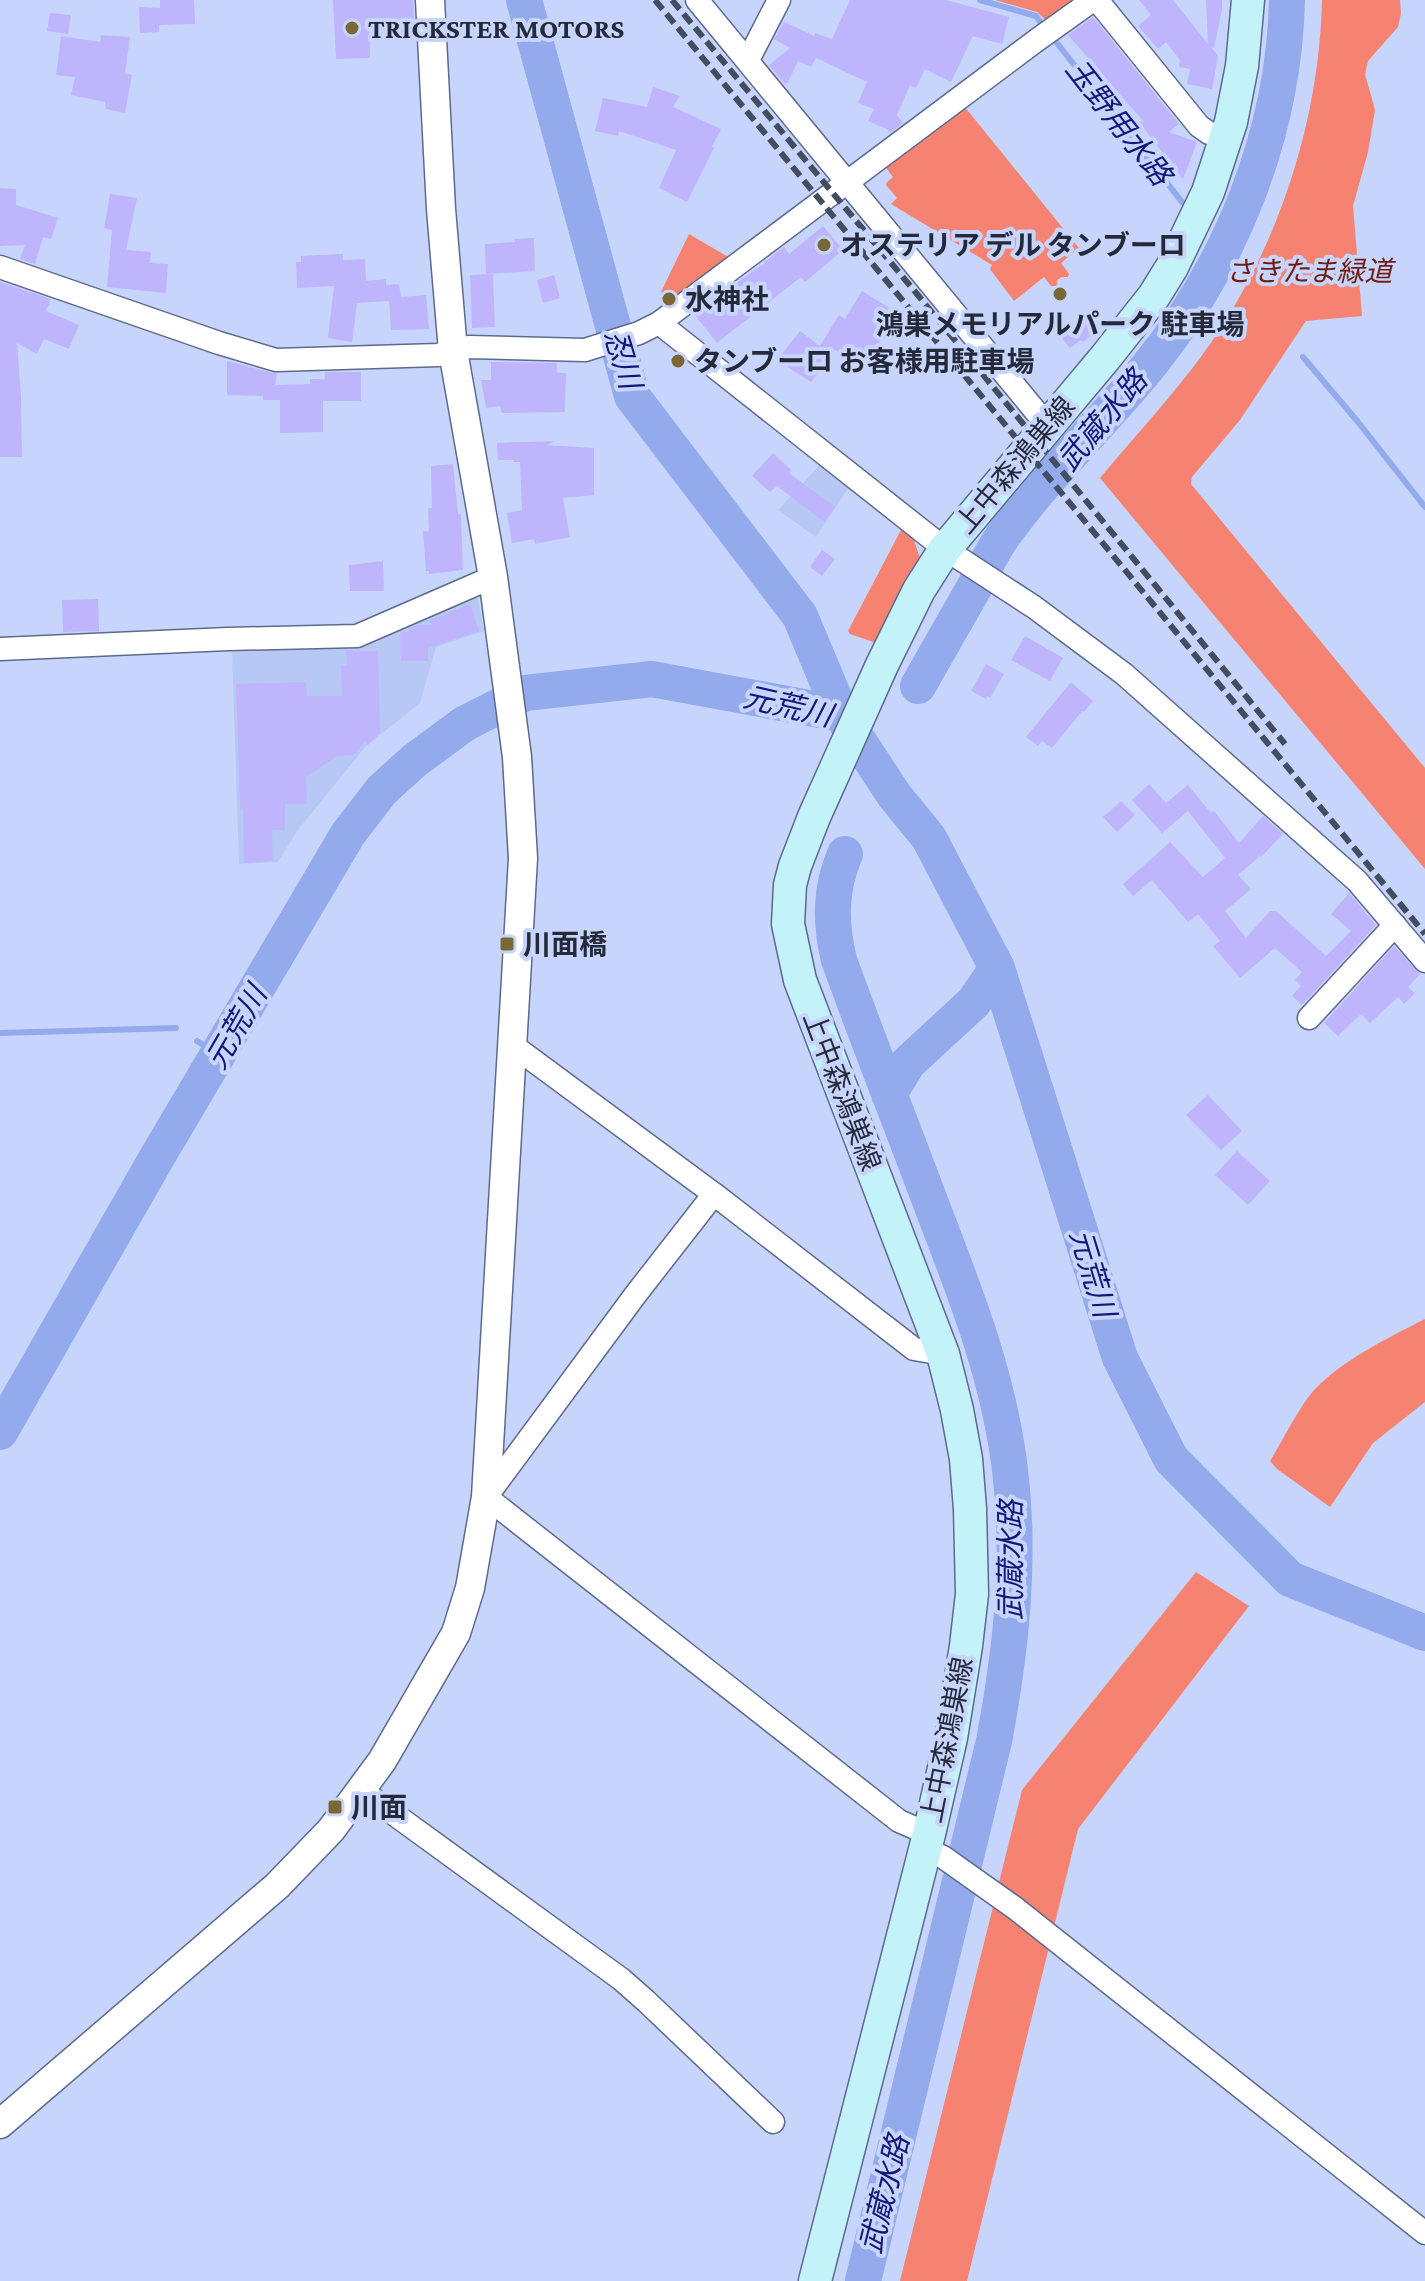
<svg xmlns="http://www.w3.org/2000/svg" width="1425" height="2281" viewBox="0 0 1425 2281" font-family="'Crimson Pro','Noto Sans JP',serif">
	<rect width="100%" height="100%" fill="#c7d5fd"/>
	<path fill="#b8c8f5" d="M820,465L849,487L816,537L778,510Z
		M472,596L478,599L484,631L436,647L420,703L365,747L298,830L278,862L239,864L232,650L355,646Z"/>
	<path fill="#f68372" d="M995,0H1079L1048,22L1037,12Z
		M1322,0H1400L1401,13L1398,27L1368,61L1365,74L1375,110L1368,152L1353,206L1362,316L1306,321L1240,420L1192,477L1191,484L1425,768V869L1100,478C1130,442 1162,407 1191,370C1272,266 1319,131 1322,0Z
		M964,106L1079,248L1061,263L1069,274L1068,277H1062L1057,280V286H1051L1044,277L1014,301L990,269L992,265L891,204L897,198L886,185L887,182L893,177L884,165Z
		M689,234L730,258L674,299L661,292Z
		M902,528L913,537L921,561L879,644L850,634L848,631Z
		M1425,1319V1402L1373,1443L1330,1507L1277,1469L1270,1461C1282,1442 1301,1403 1316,1388C1346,1358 1388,1338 1425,1319Z
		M1196,1572L1249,1606L1078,1829L967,2281H900L1022,1790Z"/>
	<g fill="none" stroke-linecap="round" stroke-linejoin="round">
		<path stroke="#93aaed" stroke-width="6" d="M980,0L1036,16L1041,23
			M1057,43L1182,202
			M1303,357L1358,422L1425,507
			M0,1033L176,1028
			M197,1041L218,1054"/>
		<path stroke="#93aaed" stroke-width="36" d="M524,0L632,396L800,616L841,714L894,795L929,838L997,968L1120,1358L1171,1459L1290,1579L1425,1633
			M918,686C937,653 956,619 975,586C984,568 993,549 1005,533C1048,474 1101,424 1147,368C1231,265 1284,133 1287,0
			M845,854C830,889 830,923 839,960C869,1043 902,1126 933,1209C966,1295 999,1377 1010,1470C1021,1561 1011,1651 994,1741L863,2281
			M889,1094L908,1063L974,1002L997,968
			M0,1432L156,1159L348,834L382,790L414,761L464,724L525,693L652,679L841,714"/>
	</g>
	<path fill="#beb5fd" d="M160,0H194L195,24L159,25V32L140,33L139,7L160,8Z
		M333,0H413L414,23L369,25L370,58L336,59Z
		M850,0H946L1009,17L1002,44L973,36L951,82L925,69L916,88L910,85L897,115L903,123L890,133L887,129L868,121L874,109L858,103L867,82L816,58L811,67L798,61L787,84L783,82L769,65L790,48L774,39L784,22L808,33L810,31L809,34L814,36L815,33L832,39Z
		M1139,0H1173L1208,44L1206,0H1222V9L1214,48L1211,47L1218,56L1212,89L1187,84L1190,69L1179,67L1180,60L1166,42L1158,49L1138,26L1151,15Z
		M50,13L71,15L68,34L47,31Z
		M1093,17L1179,124L1169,132L1197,142L1183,179L1138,121L1145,123L1068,35Z
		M101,35L130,37L125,73L132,75L125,113L106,109L105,102L71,95L75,77L56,75L61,36L100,42Z
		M653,87L680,96L673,107L721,129L712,147L714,148L687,202L659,188L676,150L619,131L618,136L595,131L603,98L647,107Z
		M0,188L16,189V205L58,218L51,239L43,237L35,264L20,259L25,245L0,246Z
		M110,194L137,198L126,250L151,252L150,263L168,264L166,293L107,287L112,230L104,228Z
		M823,226L843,250L805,282L801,277L717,343L694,314L760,266L765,264L764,262L784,247L789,254Z
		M534,238L535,271L486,274L485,244L515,242L514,239Z
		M343,254V260L365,259L366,281L386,279V285L399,284L401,297L426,295L429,329L391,330L389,301L357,303L352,342L328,338L334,286L297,288L296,262H301V256Z
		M493,274L495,327L472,328L470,275Z
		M554,275L560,298L543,303L537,280Z
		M0,282L51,299L46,311L79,325L69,349L44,339L37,354L17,343L21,396L22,457H0Z
		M862,291L889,308L886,312L899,320L890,335L886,332L870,357L867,355L860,366L835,350L811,382L777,360L800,331L820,346L839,315L845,319Z
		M1083,316L1095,332L1083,342L1081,340L1070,348L1059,335Z
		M227,361L277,374L275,385L310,384V379H325V372H361V401H323V432L280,433V400H263V396L227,395Z
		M491,362L557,363V373H566L565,412L502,413L500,406L486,408L481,380H491Z
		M555,441L546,445L594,448V495L563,498L570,537L535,544L534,539L512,543L507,513L522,510L520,462H514V460H498L497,443Z
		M773,453L791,470L789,473L835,507L824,522L777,486L770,492L752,476Z
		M453,464L458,514H461L463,570L429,574V571H426L423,531H429L428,508H432L431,466Z
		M822,550L835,559L822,576L810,567Z
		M383,561L384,591H350L349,565Z
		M98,599L99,631L63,632L62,600Z
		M470,604L479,631L428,648V661H401V632H409V629L417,625H432L430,620Z
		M1025,636L1063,658L1050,681L1011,660Z
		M346,651H378L380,732L368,745L365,742L354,755L337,756L306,777L307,804H285V830H272L273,861L244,863L243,808L240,809L236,684L306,682L307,696H342L341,666H347Z
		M986,664L1004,674L990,698L987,696L986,699L971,691Z
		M1071,682L1093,701L1084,712L1082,711L1052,748L1042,741L1038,746L1026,737Z
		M1149,784L1166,803L1188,785L1211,813L1214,811L1239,843L1263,816L1283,834L1261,857L1260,856L1238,875L1251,889L1225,911L1246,938L1270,911H1276L1326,956L1351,931L1331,914L1349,893L1376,925L1302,1005L1292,996L1301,986L1295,980L1302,972L1275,948L1240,978L1213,946L1220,941L1198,914L1188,922L1152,880L1133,896L1123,884L1170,842L1203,877L1225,858L1188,811L1162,833L1132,800Z
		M1121,801L1135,815L1117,832L1103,817Z
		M1394,946L1420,974L1408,987L1415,993L1404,1004L1398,997L1370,1023L1361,1014L1338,1036L1324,1023Z
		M1208,1095L1242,1131L1221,1150L1186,1115Z
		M1237,1151L1270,1181L1248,1205L1215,1175Z"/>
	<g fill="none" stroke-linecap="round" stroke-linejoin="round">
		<defs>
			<path id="minor" d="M697,0L1037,413L1048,424
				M1097,0L1199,126L1209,133L1226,139
				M748,60L779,0
				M0,267L219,343L276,360L438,355L469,347L585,350L639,333L659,323L1037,40L1093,0
				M659,323L945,549L1034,607L1124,674L1357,881L1425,961
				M0,649L228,639L357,636L493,577
				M1309,1018L1395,925
				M511,1044L714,1194L914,1349L943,1354
				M714,1194L636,1294L486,1497L899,1821L929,1834
				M361,1790L621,1979L646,2001L773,2122
				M925,1849L943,1857L1015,1908L1425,2233"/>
			<path id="tertiary" d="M0,2124L277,1886L331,1830L382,1761L456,1633L470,1588L486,1497L523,858L517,757L493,577L453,351L441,209L430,0"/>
			<path id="secondary" d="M815,2281L929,1834L951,1738L966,1646L972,1594L970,1509L966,1459L957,1410L943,1354L800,980L788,924L790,885L795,866L814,817L882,665L919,590L945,549L1105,358L1154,296L1172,267L1208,192L1231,122L1242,66L1248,0"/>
		</defs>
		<use href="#minor" stroke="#5e6a8d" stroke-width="25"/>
		<use href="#tertiary" stroke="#5e6a8d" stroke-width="31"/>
		<use href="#secondary" stroke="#5e6a8d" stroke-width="35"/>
		<use href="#minor" stroke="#fff" stroke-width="22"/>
		<use href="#tertiary" stroke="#fff" stroke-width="28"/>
		<use href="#secondary" stroke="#c3f2f9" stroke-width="32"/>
		<path stroke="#444c60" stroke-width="6" stroke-dasharray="12 6" stroke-linecap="butt" d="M655,0L1425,934
			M672,0L917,294L1285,744"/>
	</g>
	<g fill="#796735" stroke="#c7d5fd" stroke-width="3">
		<circle cx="352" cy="28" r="8"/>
		<circle cx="824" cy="245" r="8"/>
		<circle cx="1060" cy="294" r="8"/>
		<circle cx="669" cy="299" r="8"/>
		<circle cx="678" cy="361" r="8"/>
		<rect x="499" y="936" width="16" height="16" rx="4"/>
		<rect x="327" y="1799" width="16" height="16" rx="4"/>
	</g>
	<g text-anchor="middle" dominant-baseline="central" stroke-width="8" stroke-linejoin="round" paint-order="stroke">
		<g font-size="28" font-weight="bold" fill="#242a39" stroke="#c7d5fd" text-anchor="start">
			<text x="368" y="28">TRICKSTER MOTORS</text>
			<text x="840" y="245">オステリア デル タンブーロ</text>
			<text x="685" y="299">水神社</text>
			<text x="1060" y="324" text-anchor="middle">鴻巣メモリアルパーク 駐車場</text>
			<text x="694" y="361">タンブーロ お客様用駐車場</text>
			<text x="523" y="944">川面橋</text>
			<text x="351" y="1807">川面</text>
		</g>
		<g font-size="28" font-style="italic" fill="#711d15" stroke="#c7d5fd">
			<text x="1309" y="271">さきたま緑道</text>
		</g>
		<g font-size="28" fill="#242a39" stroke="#c7d5fd">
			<text transform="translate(1015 465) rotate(-50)">上中森鴻巣線</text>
			<text transform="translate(842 1091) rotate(69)">上中森鴻巣線</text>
			<text transform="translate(947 1740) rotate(-79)">上中森鴻巣線</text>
		</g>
		<g font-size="30" font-style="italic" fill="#131778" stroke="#c7d5fd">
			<text transform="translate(1119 122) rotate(52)">玉野用水路</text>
			<text transform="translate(623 359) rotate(73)">忍川</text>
			<text transform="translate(1102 420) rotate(-50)">武蔵水路</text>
			<text transform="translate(788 706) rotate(13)">元荒川</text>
			<text transform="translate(236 1027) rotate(-60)">元荒川</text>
			<text transform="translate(1093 1273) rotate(73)">元荒川</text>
			<text transform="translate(1010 1560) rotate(-90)">武蔵水路</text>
			<text transform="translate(884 2194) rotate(-76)">武蔵水路</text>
		</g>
	</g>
</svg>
